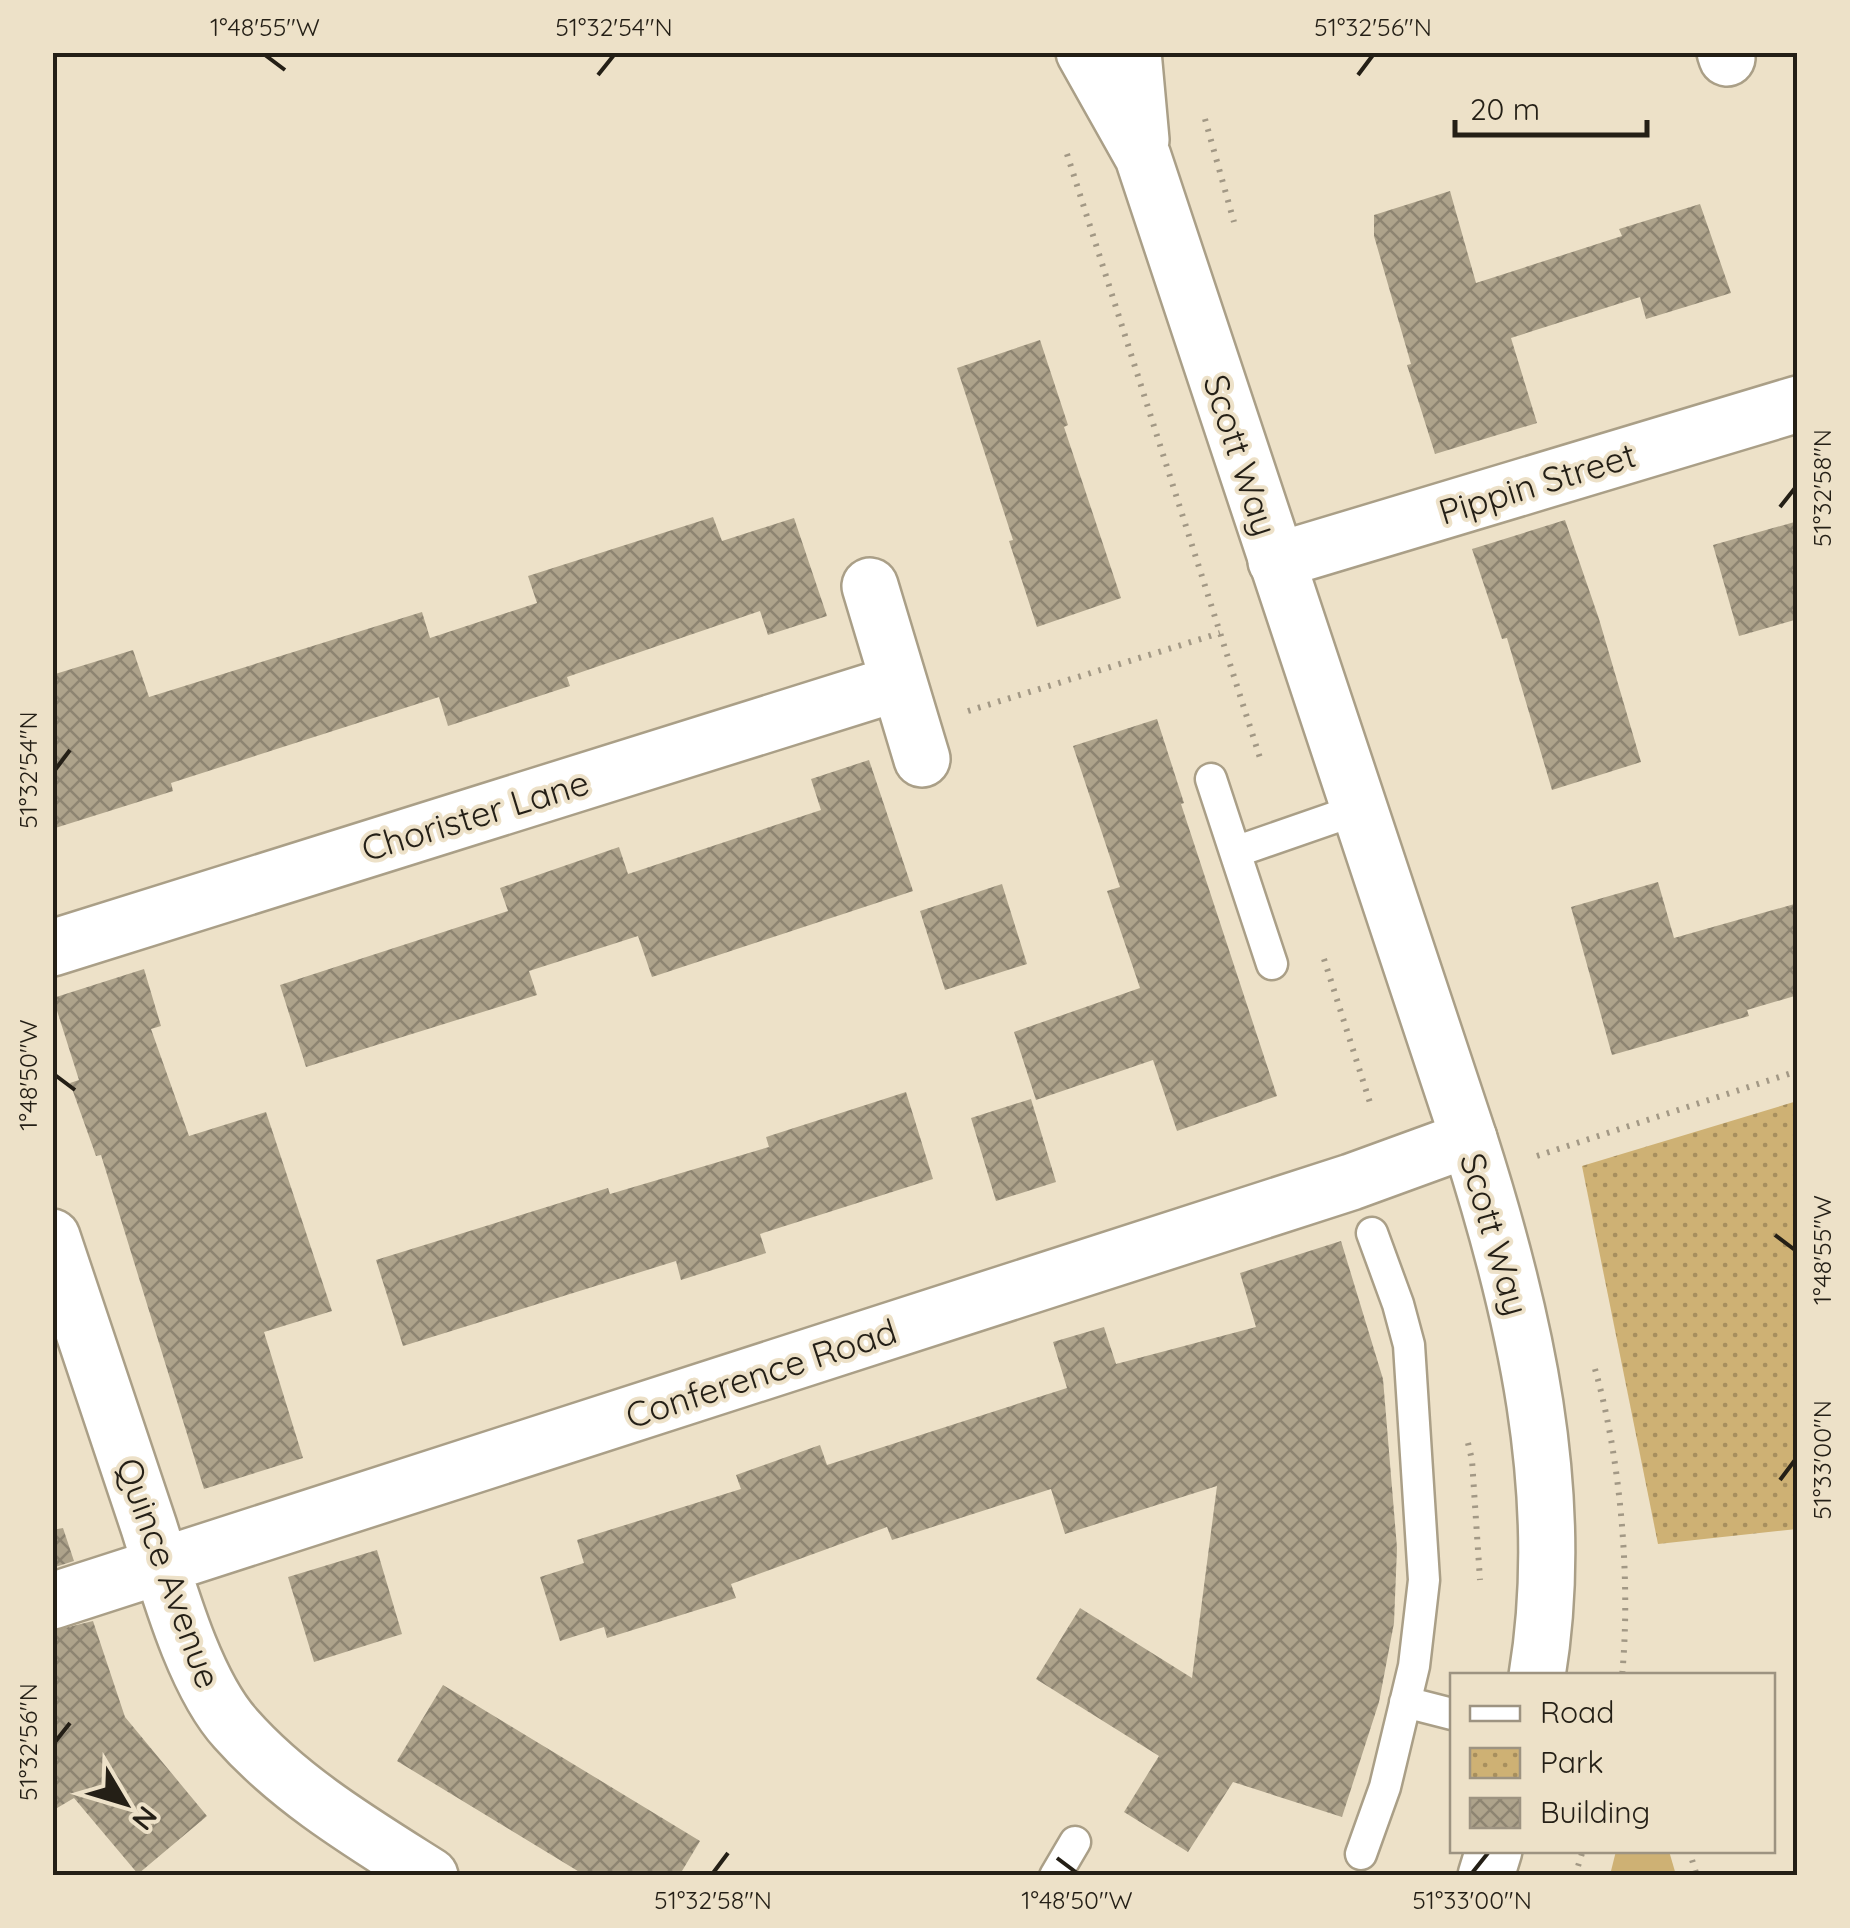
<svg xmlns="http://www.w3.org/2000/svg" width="1850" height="1928" viewBox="0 0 1850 1928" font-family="Quicksand,sans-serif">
	<defs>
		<pattern id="park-dots" width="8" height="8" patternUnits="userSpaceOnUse" patternTransform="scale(2.5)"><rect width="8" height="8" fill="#ceb174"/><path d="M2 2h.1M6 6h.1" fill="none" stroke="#a78f5e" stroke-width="1.8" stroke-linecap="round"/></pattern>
		<pattern id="building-cross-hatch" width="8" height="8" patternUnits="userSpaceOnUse" patternTransform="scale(2.5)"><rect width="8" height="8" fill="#aea38b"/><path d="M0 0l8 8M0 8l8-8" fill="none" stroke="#8d8471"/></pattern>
	</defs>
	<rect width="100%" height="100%" fill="#ede1c8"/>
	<path fill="#ceb174" d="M1616,1851H1669L1676,1875H1610Z"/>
	<path fill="url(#park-dots)" d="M1797,1101V1529L1658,1544L1582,1166Z"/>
	<path fill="url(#building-cross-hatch)" d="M1450,191L1476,283L1622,236L1619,229L1700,204L1731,293L1646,319L1640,297L1511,338L1537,423L1435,454L1407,365L1411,364L1374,236V215Z
		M1040,340L1068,425L1064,427L1121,598L1037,627L1009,541L1013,540L957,368Z
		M713,517L722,541L794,518L827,616L768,635L760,611L567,677L570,686L448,726L439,697L171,783L173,791L52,829V675L133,650L149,697L422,612L430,638L537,603L528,576Z
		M1565,520L1599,619L1641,762L1552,790L1507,638L1502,639L1472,549Z
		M1798,521V619L1739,636L1713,545Z
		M1157,719L1184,803L1181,804L1277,1096L1177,1131L1153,1060L1036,1100L1014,1032L1140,988L1107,891L1120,887L1073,746Z
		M869,760L913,891L652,977L638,936L529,971L537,995L306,1067L280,985L508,911L500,888L619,847L628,874L821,810L811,779Z
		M1658,882L1674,938L1798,903V995L1747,1010L1749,1016L1612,1055L1571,907Z
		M1002,884L1027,964L945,990L920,911Z
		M144,969L161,1026L151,1029L189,1136L266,1112L332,1311L264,1332L303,1458L204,1489L101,1155L96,1156L70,1083L79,1080L53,998Z
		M906,1092L933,1179L760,1234L766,1253L681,1280L676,1261L403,1346L376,1260L608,1188L610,1194L769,1147L766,1137Z
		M1031,1099L1056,1182L996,1201L971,1118Z
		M1341,1241L1383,1379L1397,1548L1394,1623L1379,1702L1342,1817L1233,1782L1188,1852L1124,1812L1159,1756L1036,1679L1080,1608L1192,1678L1217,1486L1065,1534L1051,1489L892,1540L887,1527L731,1584L736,1598L607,1638L604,1627L560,1641L540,1577L584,1563L577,1540L741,1489L736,1475L820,1445L827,1465L1067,1388L1053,1342L1104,1327L1116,1364L1256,1327L1240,1273Z
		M63,1528L74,1561L52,1568V1530Z
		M377,1550L402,1634L314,1662L288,1577Z
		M93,1621L125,1717L207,1816L138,1874L74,1798L52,1811V1631Z
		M443,1685L700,1841L679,1876H586L397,1761Z"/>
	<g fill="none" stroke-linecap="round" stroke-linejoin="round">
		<defs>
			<path id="lane" d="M1211,779L1235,852
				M1272,964L1235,852L1359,809
				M1405,1702L1452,1714
				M1361,1854L1385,1787L1414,1666L1424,1580L1409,1345L1398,1304L1372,1233
				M1055,1876L1075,1842"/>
			<path id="street" d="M1725,52L1727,58
				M1276,561L1798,404
				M870,586L922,759
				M52,948L898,683
				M52,1237C85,1334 117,1431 149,1527C168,1587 194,1683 236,1729C290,1790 362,1833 430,1876
				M52,1601L1351,1182L1469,1139"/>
			<path id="secondary" d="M1084,52L1143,157L1469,1139C1524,1311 1567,1494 1537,1676
				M1133,52L1141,140
				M1486,1876L1494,1850"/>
		</defs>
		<use href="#lane" stroke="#aa9f87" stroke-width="35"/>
		<use href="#street" stroke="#aa9f87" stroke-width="60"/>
		<use href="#secondary" stroke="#aa9f87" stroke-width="60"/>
		<path stroke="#a29885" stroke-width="6" stroke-dasharray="2.5 8" stroke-linecap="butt" d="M1205,119L1234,222
			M1067,154L1261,761
			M968,711L1220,633
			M1324,959L1372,1109
			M1537,1156L1798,1071
			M1595,1369C1621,1459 1631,1583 1622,1676
			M1468,1443L1472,1460L1480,1580
			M1689,1850L1697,1876
			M1575,1876L1583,1850"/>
		<use href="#lane" stroke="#fff" stroke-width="30"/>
		<use href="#street" stroke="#fff" stroke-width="55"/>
		<use href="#secondary" stroke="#fff" stroke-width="55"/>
	</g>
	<path fill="none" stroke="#241f16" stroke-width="4" d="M265,55L285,70M598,75L614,55M1358,75L1373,55M1780,507L1795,488M55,770L70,750M55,1075L75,1090M1775,1235L1795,1250M1780,1480L1795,1460M55,1742L70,1723M1057,1858L1077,1873M713,1873L728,1853M1472,1873L1488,1853"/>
	<g text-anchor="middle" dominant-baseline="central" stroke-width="8" stroke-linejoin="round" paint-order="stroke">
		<g font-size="35" fill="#241f16" stroke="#ede1c8">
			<text transform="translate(1241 455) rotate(72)">Scott Way</text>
			<text transform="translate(1537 483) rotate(-17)">Pippin Street</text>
			<text transform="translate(475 815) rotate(-17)">Chorister Lane</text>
			<text transform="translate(1495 1234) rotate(74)">Scott Way</text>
			<text transform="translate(761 1373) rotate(-18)">Conference Road</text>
			<text transform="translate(169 1573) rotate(70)">Quince Avenue</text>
		</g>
	</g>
	<rect width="1850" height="1928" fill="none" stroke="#ede1c8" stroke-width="110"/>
	<rect x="1450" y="1673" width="325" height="180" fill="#ede1c8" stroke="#9d9381" stroke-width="2.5"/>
	<rect x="1470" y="1706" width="50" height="15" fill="#ffffff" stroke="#9d9381" stroke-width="2.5"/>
	<text x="1540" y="1723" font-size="30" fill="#241f16">Road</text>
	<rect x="1470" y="1748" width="50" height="30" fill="url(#park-dots)" stroke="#9d9381" stroke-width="2.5"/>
	<text x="1540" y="1773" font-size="30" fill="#241f16">Park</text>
	<rect x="1470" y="1798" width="50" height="30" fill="url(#building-cross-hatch)" stroke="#9d9381" stroke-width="2.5"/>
	<text x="1540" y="1823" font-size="30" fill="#241f16">Building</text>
	<g transform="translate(125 1803) rotate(128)" stroke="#ede1c8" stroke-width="8" paint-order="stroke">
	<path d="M0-8L18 38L0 25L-18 38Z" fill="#241f16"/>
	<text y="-15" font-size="28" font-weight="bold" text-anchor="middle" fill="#241f16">N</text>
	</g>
	<path d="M1455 120v15h192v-15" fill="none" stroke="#241f16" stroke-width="5"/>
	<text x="1470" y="120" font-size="30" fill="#241f16" stroke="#ede1c8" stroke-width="8" paint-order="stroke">20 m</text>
	<rect x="55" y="55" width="1740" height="1818" fill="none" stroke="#241f16" stroke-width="4"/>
	<g font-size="25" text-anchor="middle" fill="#241f16">
		<text x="265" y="36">1°48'55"W</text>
		<text x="614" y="36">51°32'54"N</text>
		<text x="1373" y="36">51°32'56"N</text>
		<text transform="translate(1822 488) rotate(-90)" y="9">51°32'58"N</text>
		<text transform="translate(28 770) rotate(-90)" y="9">51°32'54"N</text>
		<text transform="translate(28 1075) rotate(-90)" y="9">1°48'50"W</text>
		<text transform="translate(1822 1250) rotate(-90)" y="9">1°48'55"W</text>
		<text transform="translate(1822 1460) rotate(-90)" y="9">51°33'00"N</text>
		<text transform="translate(28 1742) rotate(-90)" y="9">51°32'56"N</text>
		<text x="713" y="1909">51°32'58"N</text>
		<text x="1077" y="1909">1°48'50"W</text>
		<text x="1472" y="1909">51°33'00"N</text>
	</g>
</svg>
